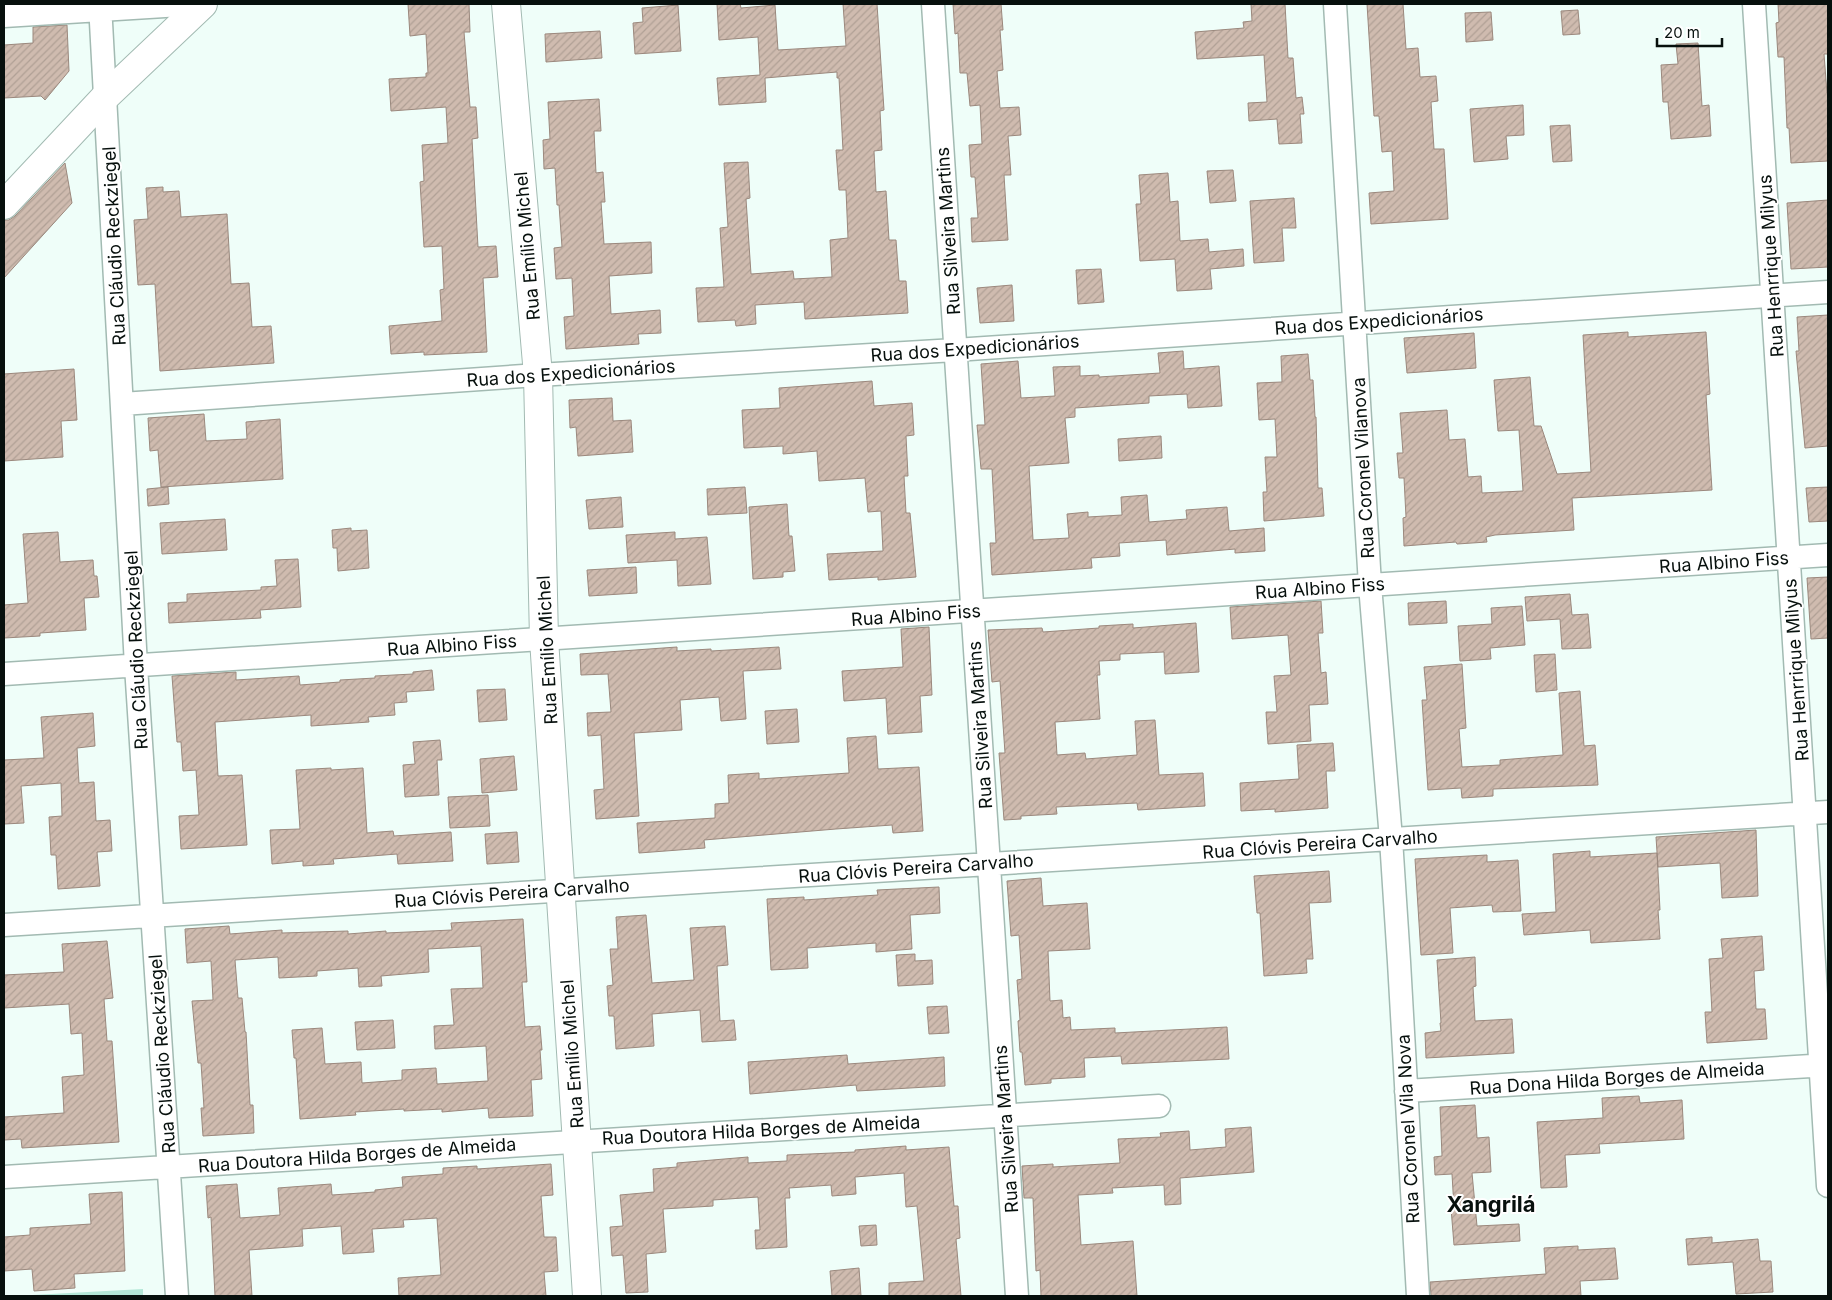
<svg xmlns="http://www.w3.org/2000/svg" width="1832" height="1300" viewBox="0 0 1832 1300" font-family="Inter,sans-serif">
	<defs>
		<pattern id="building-hatch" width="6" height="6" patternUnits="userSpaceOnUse" patternTransform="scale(1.25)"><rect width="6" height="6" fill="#cfbbaf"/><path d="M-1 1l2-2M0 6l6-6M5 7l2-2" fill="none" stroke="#b0a095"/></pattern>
	</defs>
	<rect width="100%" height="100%" fill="#effef9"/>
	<path fill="#b4e8d8" d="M143,1289V1296H14Z"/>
	<path fill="url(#building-hatch)" stroke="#9b887d" d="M408,4H469L470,32H464L470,107H476L478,138L472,139L478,247L496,246L498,277L483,278L487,352L424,355V352L391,354L389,326L442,321L440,290L444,289L442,246L424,247L420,182L424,181L422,145L448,143L446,107L391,111L389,79L426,77V73H428L426,34L410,36Z
		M717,4H740L741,8L775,5L778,50L846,46L843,4H877L884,110L880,111L882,150L874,151L876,192L886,191L889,240H896L899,281H906L908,313L805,319L804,302L755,305L756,324L736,326L735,320L698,322L696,288L724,287L720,228L728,227L724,163L748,162L750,198L746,199L751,274L793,271L794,279L832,277L830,240L848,238L846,190H839L836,150H843L839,78H837V72L765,78L766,102L719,105L717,78L760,75L758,37L719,40Z
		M953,4H1001L1003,30H1000L1003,70L997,71L1000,108L1019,107L1021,135L1008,136L1011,175H1004L1008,240L972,242L971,218H978L975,177H971L969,145L982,144L980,105L970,106L967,73H960L958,33L955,34Z
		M1251,4H1285L1288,58H1293L1296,98L1302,97L1304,114H1300L1302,143L1279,144L1277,119L1249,121L1248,103L1267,102L1264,55L1197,59L1195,32L1244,28L1243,22L1252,21Z
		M1367,4H1403L1406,49L1418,48L1420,77L1436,76L1438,101L1431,102L1434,149H1444L1448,219L1371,224L1369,193L1394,191L1392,151L1382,152L1379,116H1374Z
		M1778,4H1828V54H1824L1827,93H1828V161L1791,163L1789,128H1787L1784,57H1778L1776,23L1779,22Z
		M678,5L681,51L635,54L633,23L643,22L642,8Z
		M1578,10L1580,34L1563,35L1561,11Z
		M1491,12L1493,40L1466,42L1465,13Z
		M67,25L69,71L45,100L41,96L4,98V45L33,43V27Z
		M600,31L602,58L546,62L545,34Z
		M1698,43L1702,106L1709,105L1711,136L1671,139L1668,102H1663L1661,65L1678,64L1676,44Z
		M599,99L601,131H594L596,173L603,172L605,202H601L604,244L651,242L652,273L609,276L611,314L660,310L661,333L638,334L639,344L566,349L564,317L574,316L572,278L556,279L554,248L562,247L559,205H557L555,168L544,169L543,140L550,139L548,102Z
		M1523,105L1524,135L1506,136L1508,159L1474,162L1470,109Z
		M1570,125L1572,161L1553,162L1550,126Z
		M65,163L72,203L4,278V220H9L15,216Z
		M1233,170L1236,201L1210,203L1207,171Z
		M1168,173L1170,202L1178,201L1180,241L1208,239L1209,252L1243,249L1244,266L1210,269L1212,289L1177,291L1175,259L1140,261L1136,204H1141L1139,175Z
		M163,187V192L179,191L181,217L227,214L231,284L249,283L252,327L271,326L274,363L160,371L155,284L138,285L134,220L148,219L146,188Z
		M1294,198L1296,228H1282L1284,261L1254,263L1250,201Z
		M1828,200V267L1791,269L1787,203Z
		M1101,269L1104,302L1078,304L1076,270Z
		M1012,285L1014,321L980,323L977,288Z
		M1828,315V446L1805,448L1796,351H1799L1797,317Z
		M1628,332V337L1706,332L1710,394L1706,395L1712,490L1572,498L1574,530L1495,535L1486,537L1487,542L1457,544L1456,542L1404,546L1403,518L1406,517L1404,478H1399L1397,453H1403L1400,413L1447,410L1449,440L1465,439L1468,477L1481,476L1482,493L1523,491L1519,430L1498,431L1494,380L1530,377L1534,426H1541L1557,474L1591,472L1583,335Z
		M1474,333L1476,368L1407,373L1404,338Z
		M1183,351L1184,369L1219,366L1222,406L1188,408L1187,394L1149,396V403L1075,408V417L1065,418L1069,463L1029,466L1033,540L1069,538L1067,514L1088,512V517L1122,515L1121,497L1147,495L1149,522L1187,519L1186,510L1227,507L1229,531L1264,528L1265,551L1235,553V549L1167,555L1166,540L1119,543L1120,556L1091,558L1092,568L992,575L990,543H996L992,469H981L977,425H985L981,364L1018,361L1021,398L1055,396L1053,367L1080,366V376L1099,375V377L1160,373L1158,353Z
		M1308,354L1310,380H1313L1315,417H1316L1318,488H1322L1324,516L1264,521L1263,492H1267L1265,457H1277L1275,419L1259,420L1257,383L1282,382L1281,356Z
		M74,369L77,420L61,421L63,457L4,461V374Z
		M872,381L874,406L912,403L914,435L906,436L908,476H904L906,513H910L916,577L878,580V577L829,580L827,554L883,551L881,511L868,512L865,478L819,481L817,451L783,454V446L744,448L742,410L780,408L779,388Z
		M612,398L613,421L631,420L633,452L578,456L576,427L570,428L569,400Z
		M204,414L206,441L247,439L246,422L280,419L283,479L161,487L158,450L150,451L148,418Z
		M1161,436L1162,458L1119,461L1118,439Z
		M168,487L169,504L148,506L147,489Z
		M745,487L747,513L708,515L707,489Z
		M1828,487V521L1809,522L1806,488Z
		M621,497L623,527L589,529L586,500Z
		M787,504L789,536H792L795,571L783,572V577L753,579L749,507Z
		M225,519L227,550L162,554L160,523Z
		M351,528V531L367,530L369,568L338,571L337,548H333L332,530Z
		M58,532L60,562L93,560L94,576H97L99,597L84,598L86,630L40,633V636L4,638V605L28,603L23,534Z
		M675,532V539L707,537L711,584L678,586L677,560L628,563L626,535Z
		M298,559L301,607L260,610L261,618L169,623L168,603L187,602V594L261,590V587L277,586L275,560Z
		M636,567L637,593L589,596L587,570Z
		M1828,577V638L1811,639L1807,578Z
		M1570,594L1572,615L1588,614L1591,648L1562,649L1560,619L1527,621L1525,597Z
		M1321,601L1323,633H1318L1321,673L1326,672L1328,704L1309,705L1311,741L1268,744L1266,712H1277L1274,676L1291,675L1288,635L1232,639L1230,607Z
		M1446,601L1447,623L1409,625L1408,603Z
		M1522,606L1525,645L1490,648L1491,659L1460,661L1458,626L1492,624L1491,608Z
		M1196,623L1199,672L1165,674L1164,652L1120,654V660L1099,661L1100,675H1097L1100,719L1055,722L1057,755L1085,753L1086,759L1137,755L1135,721L1155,720L1159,775L1203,773L1205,806L1138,810L1137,803L1056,807L1057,814L1021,816V819L1004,820L999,753H1005L1000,681L992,682L988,630L1042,628L1043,632L1099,628V626L1133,624V628Z
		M929,627L932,695L920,696L922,732L888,734L886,698L844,701L842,671L903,667L901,629Z
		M677,647V651L711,649V651L779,647L781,669L743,671L746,719L721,721L719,697L680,700L682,730L634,733L639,816L596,819L594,790L604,789L601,735L588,736L587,713L611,712L608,674L581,675L580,654Z
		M1555,654L1557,690L1536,692L1534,655Z
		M1462,664L1466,728L1459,729L1462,767L1500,765V760L1563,755L1559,693L1580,691L1584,746L1595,745L1598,785L1493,789V796L1462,798L1461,788L1428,790L1422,700H1427L1424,667Z
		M432,670L434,690L406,692L407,702L394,703L395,715L368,717L369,722L311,726V715L215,722L218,776L242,775L247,845L181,849L179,816L199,815L196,770L183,771L181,742H177L172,676L236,672V680L299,676L300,685L340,682V680L375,678V676L413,674V672Z
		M505,689L507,720L479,722L477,690Z
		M797,709L799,742L767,744L765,711Z
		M93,713L95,746L77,748L79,783L94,782L96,821L110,820L112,851L97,852L100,886L58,889L56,855H51L49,817L62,816L61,783L21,786L24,823L4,824V760L44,758L41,717Z
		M876,736L878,769L919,767L923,831L893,833L892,825L836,829L704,840L705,848L639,853L637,823L715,818V804L729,803L728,775L759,773V779L849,773L847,738Z
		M440,740L442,760H437L439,795L405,797L403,765L415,764L413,742Z
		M1333,743L1335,771H1326L1328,808L1275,812V809L1241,811L1240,783L1299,779L1297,745Z
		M514,756L517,790L482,793L480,759Z
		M331,768V770L363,768L367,833L393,831L394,836L451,832L453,861L398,864L397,854L333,859L334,864L303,866V861L272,864L270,830L300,829L296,770Z
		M488,795L490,826L450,828L448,797Z
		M1756,830L1758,896L1722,898L1720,863L1658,867L1656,837Z
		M517,832L519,862L487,864L485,834Z
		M1590,851V857L1657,853L1660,910H1658L1660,939L1591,943L1590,930L1524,935L1522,914L1556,912L1553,854Z
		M1487,855V862L1518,860L1521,911L1493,912L1492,905L1450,908L1453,953L1421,955L1415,859Z
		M1329,871L1331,902L1309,903L1313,959H1306L1307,973L1264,976L1260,913H1257L1254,876Z
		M1041,878L1043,906L1087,903L1090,949L1048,951L1050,1001L1062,1000L1063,1018L1070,1017L1071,1030L1115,1028V1033L1227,1027L1229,1059L1122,1064L1121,1056L1084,1058L1085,1077L1051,1079V1083L1025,1085L1022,1052H1020L1018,1021L1020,1020L1017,980L1022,979L1019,935L1011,936L1007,881Z
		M939,887L940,913L910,915L912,949L876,952V943L807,948L808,968L771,970L767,899L804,897V900L878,895L877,890Z
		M646,915L652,983L694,980L690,928L725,926L728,965L717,966L720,1021L734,1020L736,1040L702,1042L700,1010L652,1014L654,1046L616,1049L614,1016H609L607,986L613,985L610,949H618L616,917Z
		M523,919L527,982H522L525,1027L540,1026L542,1050H540L542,1079L531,1080L533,1116L489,1118L488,1108L442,1112V1109L404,1111V1109L355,1112L356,1115L300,1119L296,1058H294L292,1030L322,1028L325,1064L361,1062L362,1083L402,1080V1070L436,1068L437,1084L488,1081L486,1046L435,1049L434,1026L454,1025L451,989L483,988L481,946L428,949L429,972L381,976L382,986L359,987L358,968L317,971V976L279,978L278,957L235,960L238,998H242L245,1032H246L250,1105H253L254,1133L203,1136L201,1108H204L201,1063H198L192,1001L213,1000L211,961L187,963L185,929L229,926L230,934L282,930V933L348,931V934L386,931V933L452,930L451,923Z
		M1762,936L1764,970L1754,971L1756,1009H1765L1767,1039L1707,1043L1705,1012H1712L1709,959L1723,958L1721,939Z
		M107,941L113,998L104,999L107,1041H112L119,1142L22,1148L21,1139L4,1140V1117L64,1113L62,1077L84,1075L82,1033L71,1034L69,1004L4,1008V975L64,972L62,944Z
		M915,954V961L932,960L933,984L898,986L896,955Z
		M1475,957L1476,986L1473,987L1475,1021L1512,1019L1514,1053L1426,1058L1425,1033L1441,1031L1440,1023H1441L1437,960Z
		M947,1006L949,1033L929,1034L927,1007Z
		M393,1020L395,1048L357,1050L355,1022Z
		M847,1055L848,1064L944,1057L945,1086L857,1091L856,1085L750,1094L748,1062Z
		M1639,1096L1640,1103L1682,1100L1684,1139L1599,1144L1600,1153L1565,1155L1567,1187L1541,1188L1537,1122L1603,1118L1602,1098Z
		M1475,1105L1477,1138L1489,1137L1491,1172L1472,1173L1477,1226L1519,1224L1520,1241L1454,1245L1451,1208H1454L1452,1174L1435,1175L1434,1157L1442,1156L1440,1107Z
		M1251,1127L1254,1172L1180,1178L1181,1204L1165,1205L1164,1185L1112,1188L1113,1193L1078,1195L1081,1245L1133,1241L1137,1296H1041L1040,1270L1036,1271L1033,1198H1024L1022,1166L1053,1164V1167L1120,1163L1118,1139L1161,1137L1160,1133L1189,1131L1190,1150L1226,1147L1225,1129Z
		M906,1146V1150L949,1147L954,1206H958L960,1238L956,1239L961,1296H889V1283L924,1281L917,1206L906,1207L904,1173L855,1177L856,1194L832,1196L831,1185L789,1188L790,1198H785L787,1247L756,1249L755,1230H760L758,1197L713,1200V1206L663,1209L666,1252L646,1254L648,1292L626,1293L623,1255L612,1256L610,1227L623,1226L620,1195L654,1192L653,1169L677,1167V1163L748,1157V1163L787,1161V1155L855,1152V1150Z
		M551,1164L553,1195L541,1196L544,1237H556L558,1271L544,1272L546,1296H399L398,1278L441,1275L437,1218L403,1220L404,1227L372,1229L374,1252L343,1254L341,1226L302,1229L303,1246L249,1250L252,1296H215L211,1217L208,1218L206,1186L237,1184L240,1218L280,1215L278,1188L331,1184L332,1195L375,1192V1190L403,1187L402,1177L443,1174V1168L477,1166V1169Z
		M122,1192L125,1271L74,1274L75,1288L34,1291L32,1269L4,1271V1237L30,1235V1228L91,1224L89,1194Z
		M876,1225L877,1245L861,1246L859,1226Z
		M1712,1237V1243L1758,1239L1760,1261H1771L1773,1292L1736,1294L1733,1262L1688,1265L1686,1239Z
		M1578,1246V1250L1615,1248L1618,1279L1580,1281L1581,1296H1431L1430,1282L1546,1274L1544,1248Z
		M859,1268L861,1296H832L830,1271Z"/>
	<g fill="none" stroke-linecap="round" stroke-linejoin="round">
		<defs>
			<path id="street" d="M100,4L136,666L177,1296
				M933,4L1017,1296
				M1335,4L1370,585L1391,839L1399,962L1418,1296
				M1754,4L1828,1186
				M4,16L197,4
				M122,404L538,375L955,350L1828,292
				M4,674L1828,555
				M4,925L1828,812
				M1406,1091L1828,1065
				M4,1177L1159,1106"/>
			<path id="secondary" d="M506,4L538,375L544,639L587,1296
				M4,205L106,96L203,4"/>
		</defs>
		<use href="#street" stroke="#a2bab2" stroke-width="25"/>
		<use href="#secondary" stroke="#a2bab2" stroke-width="30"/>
		<use href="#street" stroke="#fff" stroke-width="22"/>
		<use href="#secondary" stroke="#fff" stroke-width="28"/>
	</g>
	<g text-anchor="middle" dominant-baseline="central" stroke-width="4" stroke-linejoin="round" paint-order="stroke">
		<g font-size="18" fill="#07100d" stroke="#fff">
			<text transform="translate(948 231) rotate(-94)">Rua Silveira Martins</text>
			<text transform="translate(114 246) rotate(-93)">Rua Cláudio Reckziegel</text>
			<text transform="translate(527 246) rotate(-95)">Rua Emílio Michel</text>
			<text transform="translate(1771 266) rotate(-94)">Rua Henrrique Milyus</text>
			<text transform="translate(1379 321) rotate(-4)">Rua dos Expedicionários</text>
			<text transform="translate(975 348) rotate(-4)">Rua dos Expedicionários</text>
			<text transform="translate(571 373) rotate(-4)">Rua dos Expedicionários</text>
			<text transform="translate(1363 468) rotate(-93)">Rua Coronel Vilanova</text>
			<text transform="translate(1724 562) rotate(-4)">Rua Albino Fiss</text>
			<text transform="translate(1320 588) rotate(-4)">Rua Albino Fiss</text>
			<text transform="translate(916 615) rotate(-4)">Rua Albino Fiss</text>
			<text transform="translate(452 645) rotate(-4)">Rua Albino Fiss</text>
			<text transform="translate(136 650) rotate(-93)">Rua Cláudio Reckziegel</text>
			<text transform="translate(547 650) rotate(-93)">Rua Emílio Michel</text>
			<text transform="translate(1796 670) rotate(-94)">Rua Henrrique Milyus</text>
			<text transform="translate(980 725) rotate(-94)">Rua Silveira Martins</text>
			<text transform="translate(1320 844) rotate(-4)">Rua Clóvis Pereira Carvalho</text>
			<text transform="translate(916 868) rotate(-4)">Rua Clóvis Pereira Carvalho</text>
			<text transform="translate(512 893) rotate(-4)">Rua Clóvis Pereira Carvalho</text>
			<text transform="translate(162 1054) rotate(-94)">Rua Cláudio Reckziegel</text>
			<text transform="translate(572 1054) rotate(-94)">Rua Emílio Michel</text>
			<text transform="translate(1617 1078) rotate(-4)">Rua Dona Hilda Borges de Almeida</text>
			<text transform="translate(1006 1129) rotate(-94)">Rua Silveira Martins</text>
			<text transform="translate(1408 1129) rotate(-93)">Rua Coronel Vila Nova</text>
			<text transform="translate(761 1130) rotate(-3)">Rua Doutora Hilda Borges de Almeida</text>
			<text transform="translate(357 1155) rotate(-4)">Rua Doutora Hilda Borges de Almeida</text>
		</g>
		<g font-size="22" font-weight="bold" fill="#07100d" stroke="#fff">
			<text x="1491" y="1204">Xangrilá</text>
		</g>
	</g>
	<rect width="1832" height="1300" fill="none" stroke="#07100d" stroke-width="10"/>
	<path d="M1657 38v8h65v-8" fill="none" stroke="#07100d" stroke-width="2.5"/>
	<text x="1664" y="38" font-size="15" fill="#07100d" stroke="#ffffff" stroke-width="4" paint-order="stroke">20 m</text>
</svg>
